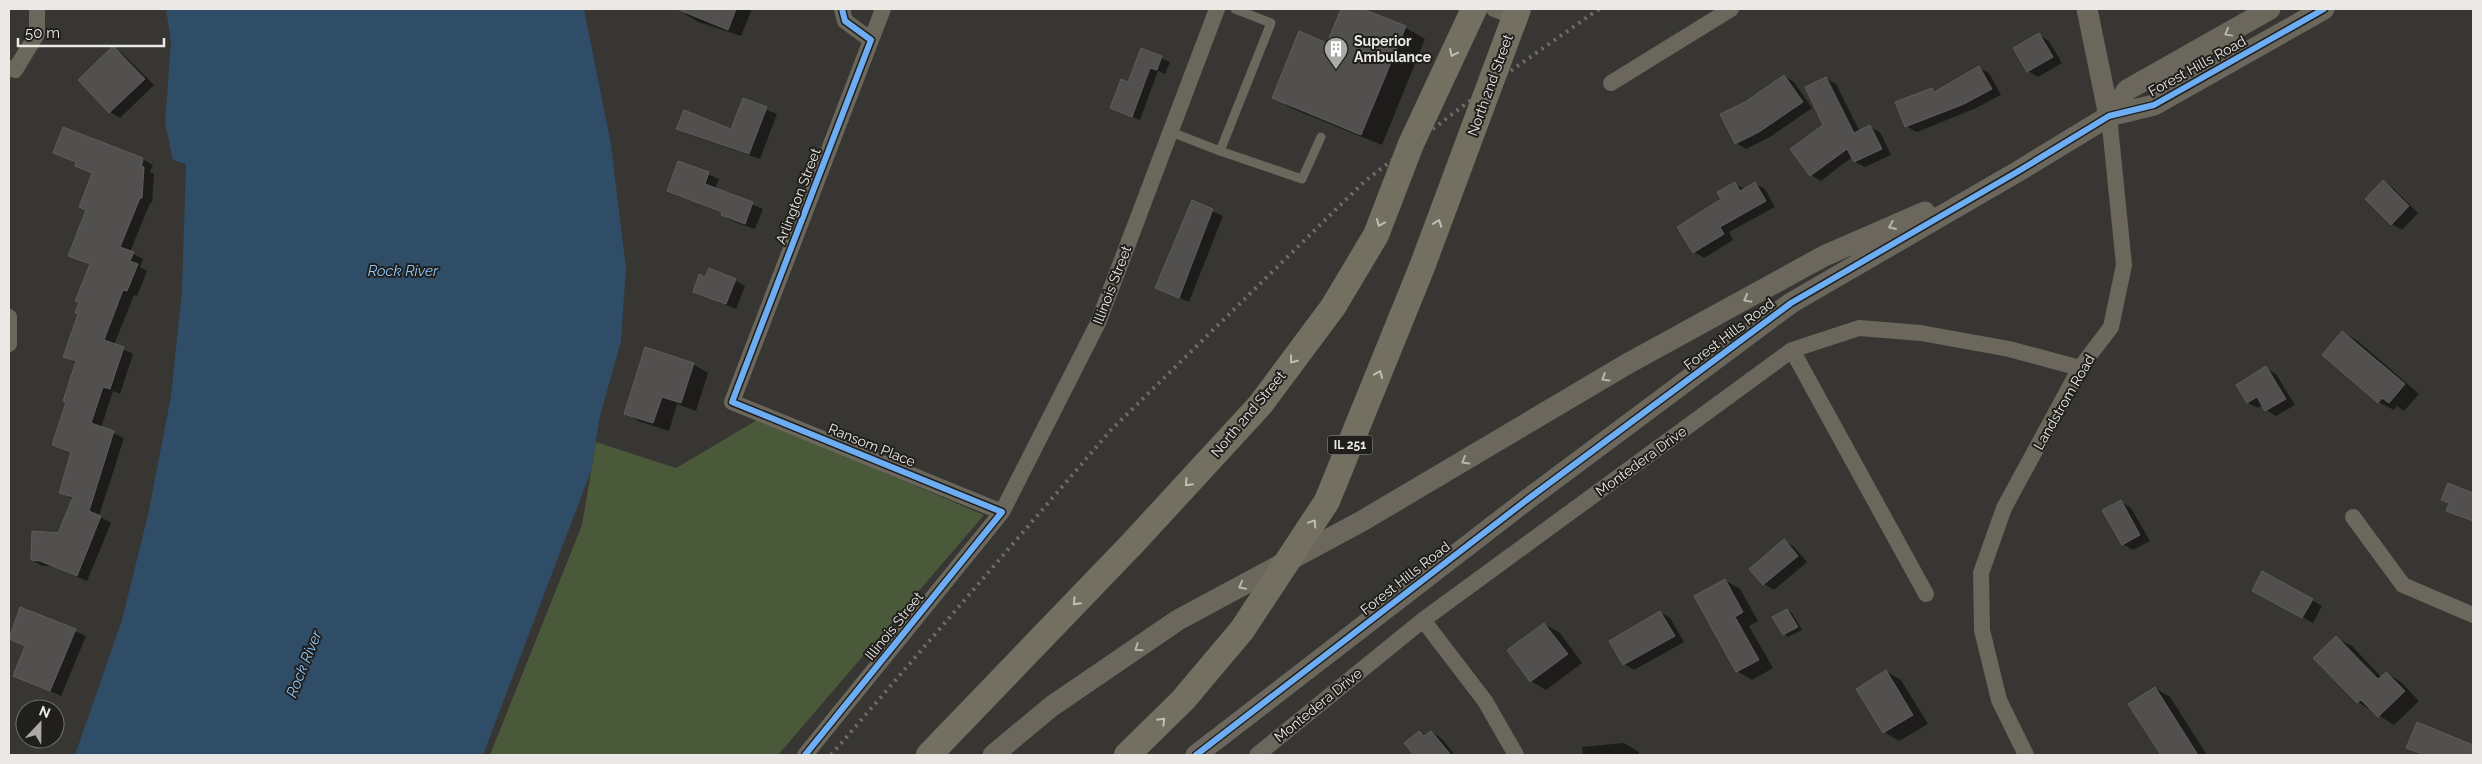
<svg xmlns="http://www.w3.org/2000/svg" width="2482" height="764" viewBox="0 0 2482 764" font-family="Raleway,sans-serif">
	<rect width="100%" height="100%" fill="#373633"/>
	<path fill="#4b593b" d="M759,419L984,515L778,755H490L582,525L596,442L676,468Z"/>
	<path fill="#2f4d67" d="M166,9H584L611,145L626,268L621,341L600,416L591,471L483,755H75L122,620L148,515L171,396L182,291L186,164L173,160L165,123L171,42Z"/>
	<path fill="#0007" d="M687,9H752L741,36L698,22L685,14Z
		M1343,9H1360L1406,28L1425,39L1382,145L1293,109L1273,97L1328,44Z
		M2039,35L2049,41L2062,63L2038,77L2028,71Z
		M113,48L123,54L154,85L120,118L110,112L80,80Z
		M1142,50L1170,62L1165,74L1158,71L1140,120L1111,108L1128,83Z
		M1979,68L1989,73L2001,95L1974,109L1917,132L1906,126L1932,89L1936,92Z
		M1784,76L1794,82L1812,108L1770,137L1746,149L1736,143L1746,103Z
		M1826,78L1836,84L1860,132L1870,127L1880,132L1891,155L1865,167L1855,162L1852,157L1821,181L1811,175L1824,125Z
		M743,100L777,114L760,159L688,134L678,128L732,130Z
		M55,152L140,172L144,160L153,165L150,172L154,174L152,203H150L130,252L143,259L140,267L147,271L137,296L134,295L114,345L133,354L120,394L113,391L101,428L124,438L99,516L111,523L87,581L51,566H42L32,560L59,534L73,499L61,492L72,453L54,445L77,363L65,356L79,314L91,265L70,255L87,210L93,174L76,166L77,163Z
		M679,162L719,179L715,189L763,209L755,229L732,221L722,215L723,213L669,190Z
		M2383,182L2393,188L2418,213L2402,230L2392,224Z
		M1735,184L1745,189L1755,184L1765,189L1775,207L1729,232L1733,240L1704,258L1694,252L1723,199Z
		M1193,202L1223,216L1189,302L1156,288Z
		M735,280L745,286L736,309L695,291Z
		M2342,332L2358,341L2419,394L2404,411L2397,406L2394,410L2378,402Z
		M693,364L708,373L696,411L677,404L669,431L641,422L625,413Z
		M2266,368L2276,374L2295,405L2276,416L2266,410L2263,405L2258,408L2248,403Z
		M2448,485L2473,494V522L2447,510L2450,504L2443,500Z
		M2121,502L2131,508L2150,541L2133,550L2123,544Z
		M1784,541L1794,547L1807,562L1774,590L1764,584L1751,569Z
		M1725,580L1740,589L1758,621L1749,626L1773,668L1752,680L1737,671Z
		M2263,596L2312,600L2322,606L2313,623Z
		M21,608L86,636L61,696L14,675L26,646L9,637Z
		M1787,610L1792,613L1802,630L1788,637L1784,634Z
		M1660,612L1670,618L1684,642L1634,670L1624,664Z
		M1544,624L1560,633L1582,663L1546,690L1531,681Z
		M2336,638L2352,646L2382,678L2386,673L2401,682L2419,701L2394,725L2358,702L2315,658Z
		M1886,671L1901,680L1928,724L1899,741L1884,732L1857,689Z
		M2155,688L2170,697L2207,755H2162L2130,704Z
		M2418,723L2473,747V755H2422L2408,747Z
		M1420,732L1426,736L1431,732L1441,738L1455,755H1415L1406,744Z
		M1624,743L1639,752V755H1583L1582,747Z"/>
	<path fill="#51504f" stroke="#5e5c5c" d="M677,9H736L728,30Z
		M1341,9H1363L1406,26L1361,135L1272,98L1299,31L1327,43Z
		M2039,33L2053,57L2027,72L2013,48Z
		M113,46L145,79L109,113L78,80Z
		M1141,48L1162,56L1157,70L1150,68L1132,117L1110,108L1121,79L1128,82Z
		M1979,66L1992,89L1964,104L1905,127L1895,102L1932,88L1934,92Z
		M1784,75L1803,102L1759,132L1735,144L1720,114L1745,102Z
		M1826,77L1854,133L1870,125L1882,149L1854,162L1847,149L1810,176L1790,149L1823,125L1805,87Z
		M743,98L767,107L749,154L676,129L684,110L731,129Z
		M63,127L143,158L141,166L144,167L142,198H140L120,247L134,252L130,261L138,264L127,291L123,290L104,340L124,347L110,389L103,387L91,423L114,431L89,511L101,516L77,576L40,561L31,560L32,531L58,533L73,497L59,493L71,452L52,445L66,402L63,401L76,361L63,357L78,314L75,313L79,302L75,301L90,264L68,256L86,210L79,207L92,173L75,166L76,162L53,153Z
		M678,161L709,172L705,184L753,202L745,224L721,215L722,212L667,191Z
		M2383,180L2409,206L2391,225L2365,199Z
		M1735,182L1740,191L1755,182L1766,201L1720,227L1724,234L1693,253L1677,227L1721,199L1717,192Z
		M1192,200L1213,209L1179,298L1155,288Z
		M709,268L736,279L726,304L693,292L699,274L705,277Z
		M2342,331L2405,384L2389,403L2382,398L2378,403L2322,355Z
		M645,347L694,363L681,403L662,397L653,423L624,414Z
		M2266,366L2286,399L2265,411L2257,397L2247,403L2236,385Z
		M2448,483L2473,493V521L2446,511L2449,503L2441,500Z
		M2121,500L2140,535L2122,545L2102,510Z
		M1784,539L1798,556L1763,585L1749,569Z
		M2262,571L2313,599L2302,618L2252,591Z
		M1725,579L1743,612L1735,617L1759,660L1736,672L1694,596Z
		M20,607L76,629L50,691L13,676L25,646L9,639Z
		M1787,609L1798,627L1783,635L1772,617Z
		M1660,611L1675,636L1623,665L1609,641Z
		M1544,623L1568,654L1530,682L1507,650Z
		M2336,636L2378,679L2386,672L2405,691L2378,717L2361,700L2357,703L2313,658Z
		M1886,670L1913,715L1883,733L1856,689Z
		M2155,687L2198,755H2161L2128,704Z
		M2417,722L2473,745V755H2425L2406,748Z
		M1419,731L1424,736L1431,731L1451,755H1414L1404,743Z"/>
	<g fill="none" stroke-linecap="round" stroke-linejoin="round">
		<path stroke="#6b675c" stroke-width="9" d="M1171,132L1220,151L1271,23L1235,9
			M1220,151L1302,179L1321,137"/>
		<path stroke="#6b675c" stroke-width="16" d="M842,9L845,21L871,40
			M883,9L732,402L1002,512
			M1494,9L1515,17
			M9,68L15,70L37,34V9
			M1611,83L1731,9
			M9,317V344
			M1792,350L1926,594
			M2353,517L2403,585L2473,615
			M1423,620L1485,701L1516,755
			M805,755L1002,512L1098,323L1217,9
			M1257,755L1423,620L1792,350L1859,328L1921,333L2009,349L2080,368
			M2026,755L1999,700L1982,630L1981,573L2004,508L2080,368L2111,327L2124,265L2109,116"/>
		<path stroke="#6b675c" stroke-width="21" d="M2087,9L2109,116
			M2109,116L2127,90L2270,9
			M993,755L1052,706L1178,620L1362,521L1627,364L1824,256L1925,212
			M1196,755L1528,499L1791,303L2017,172L2109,116L2154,105L2324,9"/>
		<path stroke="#736f61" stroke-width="26" d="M929,755L1132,544L1260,405L1333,307L1376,235L1411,144L1474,9
			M1127,755L1183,700L1242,630L1327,501L1422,267L1518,9"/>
		<path stroke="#6e6c65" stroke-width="4" stroke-dasharray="2.5 5" stroke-linecap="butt" d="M831,755L1111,430L1365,181L1489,86L1599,9"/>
		<defs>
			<path id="cycleway" d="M805,755L1002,512L732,402L871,40L845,21L842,9
				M1196,755L1528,499L1791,303L2017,172L2109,116L2154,105L2324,9"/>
		</defs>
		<use href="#cycleway" stroke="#201f1c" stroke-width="9"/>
		<use href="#cycleway" stroke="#6dadf4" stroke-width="6"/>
	</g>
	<defs><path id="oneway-chevron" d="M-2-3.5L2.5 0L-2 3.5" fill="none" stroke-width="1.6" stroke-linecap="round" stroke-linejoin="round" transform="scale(1.25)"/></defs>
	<g stroke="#b7b5ae">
		<use href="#oneway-chevron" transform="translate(2228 33) rotate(151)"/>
		<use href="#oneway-chevron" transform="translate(1892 226) rotate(157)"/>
		<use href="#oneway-chevron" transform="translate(1747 299) rotate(151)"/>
		<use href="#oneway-chevron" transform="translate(1605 378) rotate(149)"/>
		<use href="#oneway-chevron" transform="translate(1465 461) rotate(150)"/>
		<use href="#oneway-chevron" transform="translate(1242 586) rotate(152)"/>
		<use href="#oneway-chevron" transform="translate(1138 648) rotate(146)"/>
	</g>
	<g stroke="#c0beb7">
		<use href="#oneway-chevron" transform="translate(1453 53) rotate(115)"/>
		<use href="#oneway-chevron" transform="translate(1380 223) rotate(113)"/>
		<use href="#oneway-chevron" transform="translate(1438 223) rotate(-70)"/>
		<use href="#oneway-chevron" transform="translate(1293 360) rotate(127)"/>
		<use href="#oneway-chevron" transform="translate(1379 374) rotate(-68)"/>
		<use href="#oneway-chevron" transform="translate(1188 483) rotate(133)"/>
		<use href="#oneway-chevron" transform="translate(1313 523) rotate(-56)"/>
		<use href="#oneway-chevron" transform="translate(1076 602) rotate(134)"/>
		<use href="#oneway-chevron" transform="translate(1162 721) rotate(-45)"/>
	</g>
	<defs>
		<symbol id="building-pin" viewBox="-11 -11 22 30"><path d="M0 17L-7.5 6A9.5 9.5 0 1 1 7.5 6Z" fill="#abaaa7" stroke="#201f1c"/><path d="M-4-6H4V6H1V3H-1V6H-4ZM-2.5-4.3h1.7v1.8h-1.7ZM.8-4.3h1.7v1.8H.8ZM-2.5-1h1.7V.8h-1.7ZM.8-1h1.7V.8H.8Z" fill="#fff"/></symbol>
	</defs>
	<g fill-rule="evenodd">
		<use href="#building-pin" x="1322" y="35" width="28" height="38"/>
	</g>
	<g text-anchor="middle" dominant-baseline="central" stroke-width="4" stroke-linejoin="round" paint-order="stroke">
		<rect fill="#201f1c" stroke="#adaca9" stroke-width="1" x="1327.5" y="435.5" width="45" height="19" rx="4"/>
		<g font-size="12" font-weight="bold" fill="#eae9e5">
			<text x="1350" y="445">IL 251</text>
		</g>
		<g font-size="14" font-weight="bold" fill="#eae9e5" stroke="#201f1c" text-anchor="start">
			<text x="1354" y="41">Superior<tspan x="1354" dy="16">Ambulance</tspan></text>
		</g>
		<g font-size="14" fill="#eae9e5" stroke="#201f1c">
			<text transform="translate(2197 66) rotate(-29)">Forest Hills Road</text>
			<text transform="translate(1490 85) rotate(-70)">North 2nd Street</text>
			<text transform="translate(798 196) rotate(-69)">Arlington Street</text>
			<text transform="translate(1112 285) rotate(-69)">Illinois Street</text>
			<text transform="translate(1729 334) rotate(-37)">Forest Hills Road</text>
			<text transform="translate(2064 402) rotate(-60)">Landstrom Road</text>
			<text transform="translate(1248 414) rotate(-50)">North 2nd Street</text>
			<text transform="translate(872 445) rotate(22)">Ransom Place</text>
			<text transform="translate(1641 461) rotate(-36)">Montedera Drive</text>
			<text transform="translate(1405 578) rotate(-38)">Forest Hills Road</text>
			<text transform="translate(894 626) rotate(-51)">Illinois Street</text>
			<text transform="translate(1318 705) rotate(-39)">Montedera Drive</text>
		</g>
		<g font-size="15" font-style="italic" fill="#90c7fa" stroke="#201f1c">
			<text x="403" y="271">Rock River</text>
			<text transform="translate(304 664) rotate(-68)">Rock River</text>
		</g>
	</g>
	<rect width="2482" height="764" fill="none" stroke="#eae9e5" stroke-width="20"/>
	<g transform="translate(40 724) rotate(22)"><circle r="24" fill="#201f1c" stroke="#71706c"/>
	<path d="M0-4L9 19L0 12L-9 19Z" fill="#abaaa7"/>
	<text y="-8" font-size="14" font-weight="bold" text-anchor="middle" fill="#eae9e5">N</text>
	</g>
	<path d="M18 38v8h146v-8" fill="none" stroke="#eae9e5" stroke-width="2.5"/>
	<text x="25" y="38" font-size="15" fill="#eae9e5" stroke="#201f1c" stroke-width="4" paint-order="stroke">50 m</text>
</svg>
